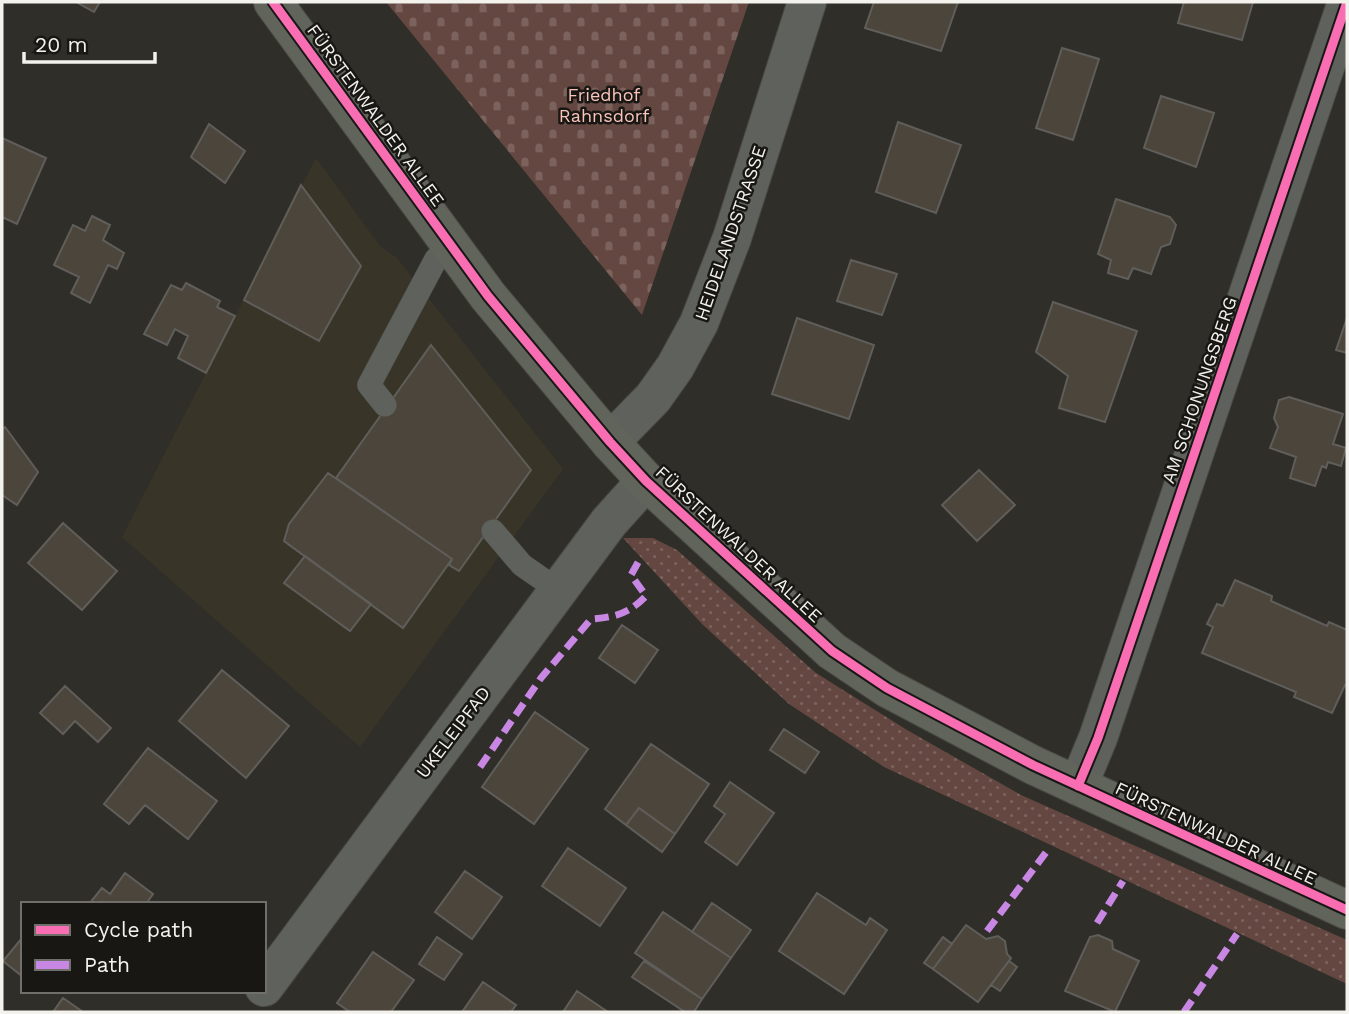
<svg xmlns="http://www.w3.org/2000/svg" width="1349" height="1014" viewBox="0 0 1349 1014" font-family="'Work Sans',sans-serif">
	<defs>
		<pattern id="grass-dots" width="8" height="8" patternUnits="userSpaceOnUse" patternTransform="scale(1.75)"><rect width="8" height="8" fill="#654741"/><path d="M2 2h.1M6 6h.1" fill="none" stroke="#7c625d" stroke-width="1.8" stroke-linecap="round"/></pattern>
		<pattern id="cemetery-stones" width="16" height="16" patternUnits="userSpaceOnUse" patternTransform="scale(1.75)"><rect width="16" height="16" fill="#654741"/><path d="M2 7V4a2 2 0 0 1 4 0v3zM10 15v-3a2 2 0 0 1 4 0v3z" fill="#7c625d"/></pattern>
	</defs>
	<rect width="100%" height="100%" fill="#2f2e29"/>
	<path fill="#383528" d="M316,158L380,246L397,258L563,469L360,747L122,537Z"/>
	<path fill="url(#grass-dots)" d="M623,538H653L677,550L816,673L907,730L1021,795L1347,940V984L884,767L789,704L702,624Z"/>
	<path fill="url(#cemetery-stones)" d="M386,2H749L642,315Z"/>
	<path fill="#4c453c" stroke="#5f5e5a" stroke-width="2" d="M76,2H100L94,12Z
		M874,2H958L941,51L865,28Z
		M1184,2H1253L1242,40L1178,23Z
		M1062,48L1099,59L1073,140L1036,128Z
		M1161,96L1214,113L1196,167L1144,148Z
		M898,122L961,145L936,213L876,192Z
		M209,124L245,151L225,183L191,157Z
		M2,138L46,158L17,224L2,217Z
		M301,185L361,266L319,341L244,300Z
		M1116,199L1170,217L1176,225L1170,244L1161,247L1151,274L1133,268L1128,279L1108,273L1111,260L1098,254Z
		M92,216L110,225L103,240L124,253L117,269L108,265L90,303L71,293L79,277L54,265L73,225L85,231Z
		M851,260L897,274L882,315L837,301Z
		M186,283L220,301L217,307L235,316L206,373L178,358L188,336L175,329L167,345L144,334L171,285L182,290Z
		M1053,302L1137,331L1105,422L1059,408L1068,376L1036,352Z
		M797,318L874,345L849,419L772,394Z
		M1347,318V353L1336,350Z
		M431,345L531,470L459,571L449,565L452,559L336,478Z
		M1289,397L1343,414L1333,444L1346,448L1341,466L1328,462L1326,468L1322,466L1315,486L1290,478L1296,457L1270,448L1278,427L1274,418L1279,400Z
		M5,427L38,472L17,505L2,495V429Z
		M979,470L1015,505L977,541L942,505Z
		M328,473L452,559L403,628L284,541L289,524Z
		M63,523L117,571L82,610L28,563Z
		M305,556L371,604L350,631L284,583Z
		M1235,580L1272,596L1271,601L1327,626L1329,622L1347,630V686L1345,685L1332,713L1294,697L1296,692L1202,653L1213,627L1207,624L1217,604L1223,606Z
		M622,625L658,650L635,683L599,658Z
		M222,670L289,726L246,778L179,721Z
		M65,686L111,728L98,742L75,721L63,734L40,713Z
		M535,712L588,749L534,824L482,787Z
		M784,729L819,752L805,773L770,750Z
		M651,744L709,784L675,834L639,808L626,825L605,809Z
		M148,748L217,801L188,839L145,805L129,824L104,804Z
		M730,782L774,813L737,865L705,842L725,814L714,806Z
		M639,808L675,834L662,852L626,825Z
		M568,848L626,888L600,926L542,886Z
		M465,871L502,897L472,939L435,912Z
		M125,873L153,894L146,904H89L102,888L110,894Z
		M817,893L866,925L870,918L887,930L844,994L779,951Z
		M712,903L751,930L731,958L692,932Z
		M663,912L731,958L702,999L635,953Z
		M966,925L986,939L998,936L1005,941L1007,954L1011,958L978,1002L933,969Z
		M1098,935L1112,941L1113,949L1139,961L1115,1012L1065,991L1090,937Z
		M437,937L462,954L444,980L419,964Z
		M943,937L952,944L933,969L924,963Z
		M22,938L23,939V977L3,961Z
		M373,952L414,980L391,1012H350L337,1003Z
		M644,961L702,999L694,1012H685L632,977Z
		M1009,961L1017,967L1000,991L991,985Z
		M483,982L516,1005L511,1012H462Z
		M577,991L608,1012H563Z
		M63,998L83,1012H53Z"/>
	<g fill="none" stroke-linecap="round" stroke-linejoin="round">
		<defs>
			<path id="service" d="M385,405L369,385L436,259L453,246
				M493,531L522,565L558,590"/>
			<path id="minor" d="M610,442L653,398L675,367L699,323L732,238L807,2
				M1078,786L1098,738L1347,2
				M264,987L609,522L646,481"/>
			<path id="secondary" d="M273,2L488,296L610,442L646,481L832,651L887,688L1033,765L1347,910"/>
		</defs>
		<use href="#service" stroke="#4a4945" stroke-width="24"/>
		<use href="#minor" stroke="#4a4945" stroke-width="40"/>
		<use href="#secondary" stroke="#4a4945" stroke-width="40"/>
		<use href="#service" stroke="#5f625c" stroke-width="23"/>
		<use href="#minor" stroke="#5f625c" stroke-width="38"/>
		<use href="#secondary" stroke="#60645b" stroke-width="38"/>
		<path stroke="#c787e3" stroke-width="7" stroke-dasharray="14 7" stroke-linecap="butt" d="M480,767L541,678L591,619C616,617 628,614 646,596L631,575L641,557
			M1097,923L1123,881
			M987,931L1050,847
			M1184,1012L1237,934"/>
		<defs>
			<path id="cycleway" d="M273,2L488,296L610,442L646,481L832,651L887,688L1033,765L1347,910
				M1078,786L1098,738L1347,2"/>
		</defs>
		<use href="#cycleway" stroke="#181714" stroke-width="13"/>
		<use href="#cycleway" stroke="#f96db3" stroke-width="9"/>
	</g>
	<g text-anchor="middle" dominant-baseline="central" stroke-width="5" stroke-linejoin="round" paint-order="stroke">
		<g font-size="18" fill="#fac4bb" stroke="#181714">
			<text x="604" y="94">Friedhof<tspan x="604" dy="21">Rahnsdorf</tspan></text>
		</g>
		<g font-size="18" fill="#f3f2ed" stroke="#181714">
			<text transform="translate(376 115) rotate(54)">FÜRSTENWALDER ALLEE</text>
			<text transform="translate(730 233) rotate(-71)">HEIDELANDSTRASSE</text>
			<text transform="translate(1199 390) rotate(-71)">AM SCHONUNGSBERG</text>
			<text transform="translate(739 544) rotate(43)">FÜRSTENWALDER ALLEE</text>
			<text transform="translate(453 732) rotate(-53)">UKELEIPFAD</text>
			<text transform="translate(1216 833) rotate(25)">FÜRSTENWALDER ALLEE</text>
		</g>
	</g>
	<rect width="1349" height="1014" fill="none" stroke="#f3f2ed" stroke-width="7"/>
	<rect x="21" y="902" width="245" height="91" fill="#181714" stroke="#706f6b" stroke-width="2"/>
	<rect x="35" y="925" width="35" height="10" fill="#f96db3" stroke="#706f6b" stroke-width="2"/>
	<text x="84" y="937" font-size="21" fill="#f3f2ed">Cycle path</text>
	<rect x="35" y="960" width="35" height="10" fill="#c787e3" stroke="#706f6b" stroke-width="2"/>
	<text x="84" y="972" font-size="21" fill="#f3f2ed">Path</text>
	<path d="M24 52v10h131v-10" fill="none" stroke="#f3f2ed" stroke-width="3.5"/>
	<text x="35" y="52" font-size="21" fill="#f3f2ed" stroke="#181714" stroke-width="5" paint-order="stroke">20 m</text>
</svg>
